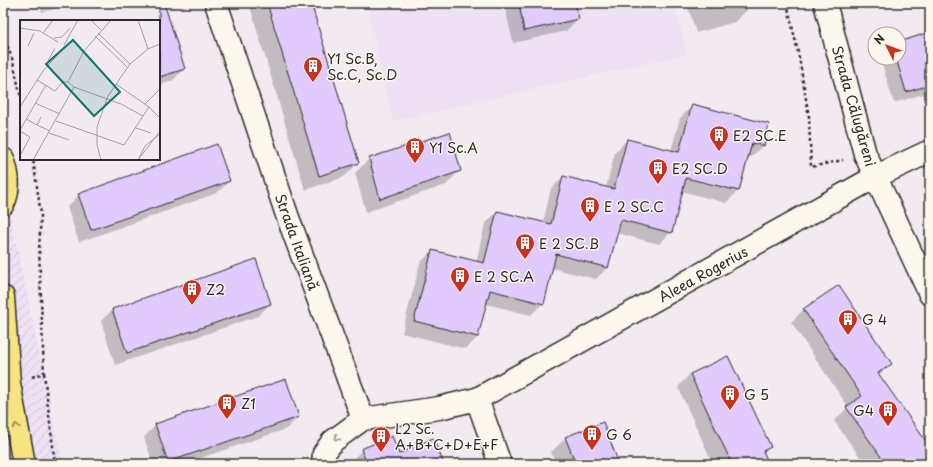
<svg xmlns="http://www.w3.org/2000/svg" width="933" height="467" viewBox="0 0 933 467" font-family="'Playpen Sans',sans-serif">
	<defs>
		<pattern id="industrial-furrows" width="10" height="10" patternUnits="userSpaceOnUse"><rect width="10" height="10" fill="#eee1f4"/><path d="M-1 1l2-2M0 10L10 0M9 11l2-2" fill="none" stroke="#ccc1d1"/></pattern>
	</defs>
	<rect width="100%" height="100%" fill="#f3eaf1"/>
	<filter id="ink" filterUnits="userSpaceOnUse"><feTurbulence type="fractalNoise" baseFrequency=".025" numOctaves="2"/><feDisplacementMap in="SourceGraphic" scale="8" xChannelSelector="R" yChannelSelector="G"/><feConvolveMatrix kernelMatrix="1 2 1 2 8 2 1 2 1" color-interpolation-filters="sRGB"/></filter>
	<g filter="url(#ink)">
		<path fill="#eee1f4" d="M366,3H675L687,54L393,121Z"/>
		<path fill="url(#industrial-furrows)" d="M3,182L63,464H3Z"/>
		<path fill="#0003" d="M39,3H80L42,12Z
			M249,3H310L358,163L344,177L305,190Z
			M504,3H574L578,19L566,31L513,43Z
			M687,3H745L747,10L735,22L696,33Z
			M930,34V92L894,103L880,58H899V43Z
			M159,38L184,69L172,81L159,85Z
			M692,106L763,145L751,157L747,156L738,191L726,203L682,191L671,232L659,244L616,233L608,267L596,279L552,268L543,303L531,315L486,304L478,337L466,349L402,333L420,263L432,251L476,262L485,224L497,212L543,223L551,189L563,177L606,188L615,152L627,140L671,151L680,118Z
			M369,159L460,170L446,185L366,212L355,173Z
			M229,181L217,193L79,242L67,207L79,195Z
			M838,286L891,363L878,376L930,449V464H865L834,421L848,407L791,322L803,310Z
			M270,304L258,316L115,365L101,321L113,309Z
			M728,357L770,447L763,454L768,464H713L678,387L690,374Z
			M298,417L286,429L183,464H153L144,437L156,425Z
			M566,438L618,464H556L551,452Z
			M362,450L398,455L443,464H351L350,462Z"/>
		<path fill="#e1cbfc" stroke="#2b2b2b" d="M159,3H164L185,69L159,77Z
			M267,3H311L359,163L319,176Z
			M519,3H575L579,19L524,31Z
			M930,32V85L906,92L896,58H899V42Z
			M692,104L769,124L764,146L752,143L739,191L686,178L672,233L621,220L608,268L556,254L544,304L490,290L478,337L414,321L432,250L484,263L497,211L551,224L563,176L614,189L627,139L679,152Z
			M450,132L461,171L380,199L369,158Z
			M217,144L230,181L91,230L78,194Z
			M256,259L271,304L127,353L112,309Z
			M839,285L892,364L878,373L930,447V464H886L846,407L862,396L803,309Z
			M728,356L771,447L763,451L769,464H732L690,374Z
			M286,379L299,417L168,462L155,424Z
			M603,422L619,464H576L565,437Z
			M392,436L399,454L433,438L444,464H367L361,449Z"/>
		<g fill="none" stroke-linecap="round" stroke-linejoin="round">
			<defs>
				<path id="minor" d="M216,3L287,215L363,419
					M825,3L865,154L930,294
					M477,399L500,464
					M323,464L324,453L333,441L363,419L439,408L477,399L875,177L930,151"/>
				<path id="primary" d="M3,159C8,173 10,190 3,204
					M3,297L9,383L24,464"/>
			</defs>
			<use href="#minor" stroke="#2b2b2b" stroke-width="25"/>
			<use href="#primary" stroke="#2b2b2b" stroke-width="25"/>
			<path stroke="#2b2b2b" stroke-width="2.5" stroke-dasharray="3 3" stroke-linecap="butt" d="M787,3L799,57L809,117L811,167L843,160
				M3,35L13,61L21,98
				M44,373L55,464
				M32,377L44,373L39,249L41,215L33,159"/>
			<use href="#minor" stroke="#fbf7ec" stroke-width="22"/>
			<use href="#primary" stroke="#f6e381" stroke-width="22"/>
		</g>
		<defs><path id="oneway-chevron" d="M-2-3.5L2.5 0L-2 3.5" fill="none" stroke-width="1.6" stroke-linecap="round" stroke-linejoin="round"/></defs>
		<use stroke="#908756" href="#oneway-chevron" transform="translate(16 426) rotate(-101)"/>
		<use stroke="#93918c" href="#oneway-chevron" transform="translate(337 438) rotate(142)"/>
	</g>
	<defs>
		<symbol id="building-pin" viewBox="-11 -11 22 30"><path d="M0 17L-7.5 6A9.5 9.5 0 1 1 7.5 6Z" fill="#c8321e" stroke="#fbf7ec"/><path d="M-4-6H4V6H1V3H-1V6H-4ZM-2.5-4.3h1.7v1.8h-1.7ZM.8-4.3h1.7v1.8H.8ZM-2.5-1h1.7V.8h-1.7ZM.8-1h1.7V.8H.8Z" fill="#fff"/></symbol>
	</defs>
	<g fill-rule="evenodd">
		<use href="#building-pin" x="302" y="55" width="22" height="30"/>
		<use href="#building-pin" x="708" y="124" width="22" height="30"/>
		<use href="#building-pin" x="404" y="136" width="22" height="30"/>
		<use href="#building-pin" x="647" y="157" width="22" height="30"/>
		<use href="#building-pin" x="579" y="195" width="22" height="30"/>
		<use href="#building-pin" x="514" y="232" width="22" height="30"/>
		<use href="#building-pin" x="449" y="265" width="22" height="30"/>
		<use href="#building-pin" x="181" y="278" width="22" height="30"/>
		<use href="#building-pin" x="837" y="308" width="22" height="30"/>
		<use href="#building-pin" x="719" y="383" width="22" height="30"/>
		<use href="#building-pin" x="216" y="392" width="22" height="30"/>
		<use href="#building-pin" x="877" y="399" width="22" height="30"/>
		<use href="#building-pin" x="581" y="423" width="22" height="30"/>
		<use href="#building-pin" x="370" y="425" width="22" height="30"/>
	</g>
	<g text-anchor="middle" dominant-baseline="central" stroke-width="3" stroke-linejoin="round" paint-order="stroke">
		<g font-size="14" fill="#2b2b2b" stroke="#fbf7ec" text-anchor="start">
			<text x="327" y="58">Y1 Sc.B,<tspan x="327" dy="16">Sc.C, Sc.D</tspan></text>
			<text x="733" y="135">E2 SC.E</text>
			<text x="429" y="147">Y1 Sc.A</text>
			<text x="672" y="168">E2 SC.D</text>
			<text x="604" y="206">E 2 SC.C</text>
			<text x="539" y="243">E 2 SC.B</text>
			<text x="474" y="276">E 2 SC.A</text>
			<text x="206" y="289">Z2</text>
			<text x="862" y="319">G 4</text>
			<text x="744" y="394">G 5</text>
			<text x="241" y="403">Z1</text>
			<text x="874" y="410" text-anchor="end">G4</text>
			<text x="395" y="428">L2 Sc.<tspan x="395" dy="16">A+B+C+D+E+F</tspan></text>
			<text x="606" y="434">G 6</text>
		</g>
		<g font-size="14" fill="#2b2b2b" stroke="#fbf7ec">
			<text transform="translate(854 106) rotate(74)">Strada Călugăreni</text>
			<text transform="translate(297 242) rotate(70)">Strada Italiană</text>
			<text transform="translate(703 274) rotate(-29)">Aleea Rogerius</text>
		</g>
	</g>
	<g transform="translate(20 20)">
		<rect width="140" height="140" fill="#f3eaf1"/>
		<path fill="none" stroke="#a39ea2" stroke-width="1" d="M71,0L81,10M118,0L128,29M0,8L20,11L38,22M24,12L33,0M78,13L110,44M75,16L107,47M34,18L42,17L50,8M44,25L58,0M8,26L14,13M28,41L35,28M17,60L35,71L43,62H48M48,62L54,67L101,84L123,96M48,62L64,31L91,0M15,83L40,94M125,84L140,69M0,87L23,51L41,31M129,87L140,98M21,97L17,105L30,111M6,99L17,105M36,101L104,125L129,87L96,64M116,108L131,113M0,110L26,65M0,111L10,117L1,134M29,113L49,120M13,140L54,67M81,140L77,125V107L88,76L110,44L128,29L140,24M118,140L140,111M118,140L125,126L140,114"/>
		<path fill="#0f766e" fill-opacity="0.15" stroke="#0f766e" stroke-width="2" d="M53,20L100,72L74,96L26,44Z"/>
		<rect width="140" height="140" fill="none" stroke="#2b2b2b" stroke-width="2"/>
	</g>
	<rect width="933" height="467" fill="none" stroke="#fbf7ec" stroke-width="16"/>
	<rect x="8" y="8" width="917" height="451" fill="none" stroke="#2b2b2b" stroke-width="1.5" filter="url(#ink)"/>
	<g transform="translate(887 46) rotate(312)"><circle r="19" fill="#fbf7ec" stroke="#a8a59f"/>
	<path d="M0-3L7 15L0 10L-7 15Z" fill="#c8321e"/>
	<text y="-6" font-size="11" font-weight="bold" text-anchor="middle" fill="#2b2b2b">N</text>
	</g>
</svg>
